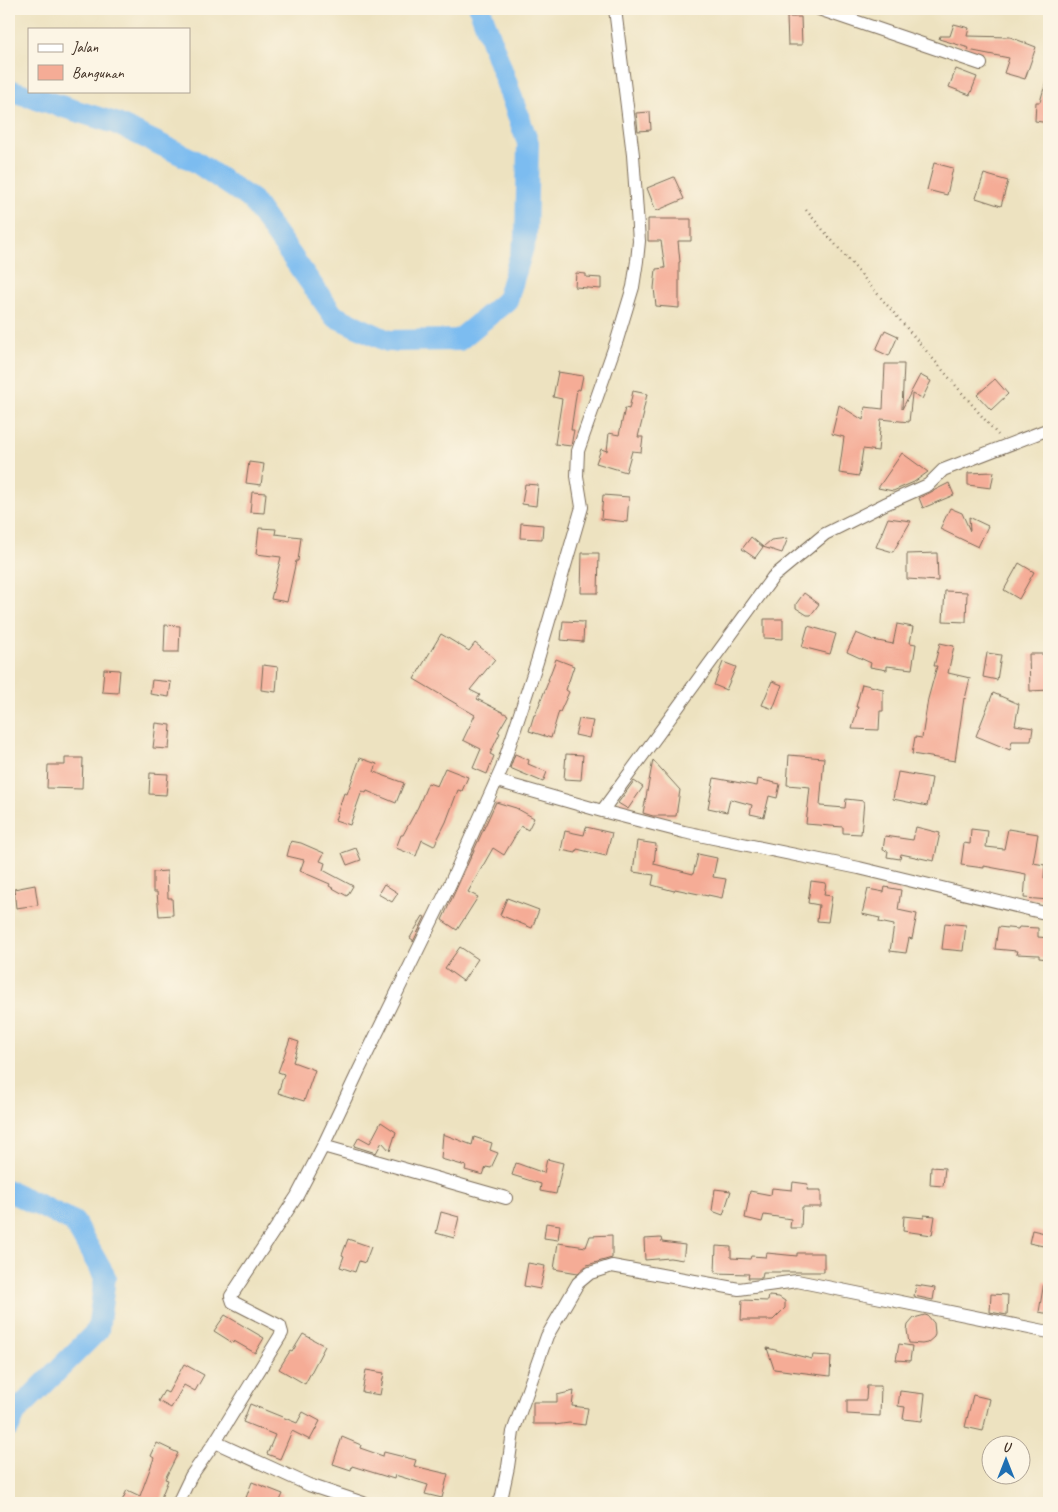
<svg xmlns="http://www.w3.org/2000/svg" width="1058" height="1512" viewBox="0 0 1058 1512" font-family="Caveat,sans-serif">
	<rect width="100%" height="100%" fill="#fcf5e5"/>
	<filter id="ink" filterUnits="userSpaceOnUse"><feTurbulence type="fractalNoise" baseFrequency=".02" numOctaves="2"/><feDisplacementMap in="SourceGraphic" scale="10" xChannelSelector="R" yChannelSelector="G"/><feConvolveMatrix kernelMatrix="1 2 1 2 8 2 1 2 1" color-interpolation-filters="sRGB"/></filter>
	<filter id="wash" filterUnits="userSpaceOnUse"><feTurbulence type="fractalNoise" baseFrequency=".0096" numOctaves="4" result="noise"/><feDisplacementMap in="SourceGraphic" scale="20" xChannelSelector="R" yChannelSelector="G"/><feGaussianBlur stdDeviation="1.12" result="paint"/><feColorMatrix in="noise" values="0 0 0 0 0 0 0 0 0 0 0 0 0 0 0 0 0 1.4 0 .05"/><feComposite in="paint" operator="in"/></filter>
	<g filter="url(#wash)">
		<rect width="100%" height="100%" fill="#ede2c0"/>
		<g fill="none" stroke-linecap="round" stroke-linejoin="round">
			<path stroke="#7bbcf0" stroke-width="22" d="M9,90L115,123L193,160L252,200L334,316L388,341L459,340L507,300L526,237L528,143L480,9
				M9,1191L74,1222L105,1277L98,1330L15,1413L9,1427"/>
		</g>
		<g id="blocks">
			<path fill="#f5ac96" d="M787,17H801L802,45H788Z
				M954,24L969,28L967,36L1010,37L1036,47L1025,79L1004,73L1009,58L968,50L969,48L939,39L940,36H950Z
				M956,69L977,77L970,95L949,87Z
				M1046,81H1049V123L1035,121L1036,102H1040Z
				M650,112L651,130L638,131L636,113Z
				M934,163L953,168L947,195L927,190Z
				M984,174L1008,181L1001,206L976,198Z
				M674,177L684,199L656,211L647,188Z
				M648,219H691V241H678L680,262H679V308L656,306L654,288L656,269L665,268L661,241H648Z
				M576,273L586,274V277L601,278V289L575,287Z
				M885,330L898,336L889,356L876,350Z
				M885,364H904L902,409L920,375L931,381L922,399L912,394L909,422L881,419L878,451L863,449L859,476L839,473L844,437L832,434L839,405L863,420L865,407L883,409Z
				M558,372L583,376L580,390L577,389L571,430H574L571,446L555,444L562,399L553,397Z
				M995,379L1008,394L991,410L977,395Z
				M633,391L647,394L643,412L644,413L638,437H643L641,452L632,451L626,472L596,463L601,449L607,451L609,433L619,435L625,408L629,409Z
				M902,453L928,472L914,482L893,491L878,488Z
				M249,462L264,464L261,485L246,483Z
				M994,472L991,488L968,485V473Z
				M949,483L954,495L923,508L919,498Z
				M525,484L538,485L536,506L522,504Z
				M252,492L266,493L264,513L250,512Z
				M603,495L629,497L627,522L601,519Z
				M950,508L962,513L970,531L969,517L988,526L978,547L940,529Z
				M888,518L911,521L893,552L876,547Z
				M521,523L543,525L542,539L520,538Z
				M259,528L276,529L275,534L301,537L298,561H296L287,602L271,599L281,557L256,554Z
				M751,537L763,547L755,558L742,549Z
				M788,538L782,553L763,547L771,540Z
				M582,553H599L598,593H581Z
				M937,553L938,581L907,579V554Z
				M1019,563L1034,572L1019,599L1004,590Z
				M945,591L967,592L966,622L943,621Z
				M804,593L819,604L811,615H807L796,608V604Z
				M764,619H783V639L764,638Z
				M563,621L584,622L583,642L561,640Z
				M897,624L913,627L910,643L916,644L912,669L887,666V670L870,667L871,663L847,652L856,633L873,640L893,644Z
				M165,625L180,626L179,652H164Z
				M808,626L836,634L830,654L802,647Z
				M441,634L469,651L475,643L495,659L470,690L480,695L477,699L508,715L498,732L500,733L490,754L494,756L487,774L473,768L481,749L463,740L475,715L414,679Z
				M940,643L954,646L948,673L970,678L965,699L964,698L955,761L912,754L915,737L922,738L928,699L937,666H934Z
				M987,653L1001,655L997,680L983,677Z
				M1029,654H1049V690L1030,691Z
				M556,659L574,666L566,690L569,692L560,712L559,711L551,738L529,731L534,715H535L549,680H548Z
				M723,662L736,667L726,690L714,685Z
				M263,665L278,667L276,692L261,690Z
				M104,669L120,670L118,693L102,692Z
				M152,680L171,682L169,697L150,694Z
				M772,681L782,685L773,709L762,705Z
				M862,684L883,689V711H880L879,730L852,729L858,707H856Z
				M993,693L1019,704L1015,725L1033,728L1031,741H1012L1010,750L976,736Z
				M579,719L593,721L589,738L575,735Z
				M156,723L171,725L169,749L153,748Z
				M515,754L529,760L528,764L547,772L543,782L510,768Z
				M566,754L583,755L581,780L564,779Z
				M789,755L824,758L820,806L845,808L846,799L864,801L861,834L843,833V827L806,824L810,787L787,785Z
				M65,758H83L82,789L47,788L48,765H65Z
				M360,758L377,764L374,772L404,783L396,803L367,791L366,793L362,791L350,825L335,820L344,793L347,794Z
				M653,760L680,790L676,816H653L643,813Z
				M445,768L468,777L462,791L458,790L446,822L434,846L422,840L416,856L396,848L401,835H403L418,807L428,783L437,786Z
				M898,772L932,778L927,806L893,799Z
				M150,773L168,774L166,795L149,794Z
				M714,778L757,786L758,779L780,784L777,798L769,796L764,817L750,814L752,805L730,799L727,812L708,808Z
				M634,781L643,787L628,809L618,803Z
				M496,802L516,808L534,818L528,830L521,826L504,855L493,848L468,892L478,897L457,930L442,920Z
				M586,827L612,833L606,856L577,849L576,853L561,850L565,831L584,835Z
				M916,827L940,833L934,861L901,854L900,859L887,857L888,851L883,850L885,836L913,840Z
				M971,829L988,831L986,847L1004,849L1008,829L1038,834L1033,863L1045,865L1044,878H1049V900L1024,898L1026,874L984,866V868L961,865L964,843L970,844Z
				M291,841L301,843L324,853L320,861L325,863L323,870L353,886L347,896L329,886L330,884L300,871L304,860L287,856Z
				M637,841L656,844L654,864L693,874L698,854L717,858L713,877L726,879L722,898L708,895V896L675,889L674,891L652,885L654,875L633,872Z
				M356,848L361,860L347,865L342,853Z
				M167,871L168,898H172L173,915L159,916L157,892H153V872Z
				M811,881L826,883L824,895L832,896L828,922L817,921L819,905L808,903Z
				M384,884L398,893L392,902L378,894Z
				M35,885L38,905L16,908L14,889Z
				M885,887L901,890L898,910L917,914L912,939L909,938L906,953L890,951L894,925L879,922L880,918L862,914L868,889L884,892Z
				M507,898L539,910L532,928L500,915Z
				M423,916L425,917L413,942V940L410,938Z
				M945,923L966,925L963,951L942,949Z
				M998,927L1018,929L1019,927L1038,928V937L1049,938V959L1039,958V955L1016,954L1017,951L995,949Z
				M460,947L478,959L463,981L445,968Z
				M290,1039L299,1042L293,1062L315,1070L304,1101L278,1093L284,1074L278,1072Z
				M381,1122L396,1132L390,1151L382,1142L376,1153L354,1146L359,1137L370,1143Z
				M443,1134L472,1145L474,1137L492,1143L490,1150L498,1153L491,1168L486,1167L483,1175L465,1170L466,1166L441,1159Z
				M547,1159L563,1163L556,1194L540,1191L541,1184L512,1175L516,1163L544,1173Z
				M931,1167L945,1168L943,1186L930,1185Z
				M793,1182L808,1184L807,1190H821V1207H802L801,1228H790L791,1219L764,1215L762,1222L745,1218L750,1191L771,1195L772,1188L792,1190Z
				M715,1189L731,1191L723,1215L712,1211Z
				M441,1212L459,1217L454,1238L436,1233Z
				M924,1215L935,1216L932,1235L903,1231L904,1216L924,1218Z
				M546,1223L560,1225L558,1240L544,1238Z
				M1032,1230L1049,1234L1048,1247L1029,1243Z
				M612,1235V1258L587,1265L578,1273L554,1269L558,1243L586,1247L590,1236Z
				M661,1238L662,1242L685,1245L683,1260L670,1258L645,1260L644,1239Z
				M348,1239L371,1247L365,1263L359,1261L355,1272L340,1267L344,1256L342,1255Z
				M716,1246L731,1247V1258L750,1259L751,1256L766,1257L767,1253L797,1256V1253H824V1272H763L762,1278H748L749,1274L715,1273Z
				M528,1263L545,1266L540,1289L524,1286Z
				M1044,1282H1049V1314L1039,1312Z
				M916,1285L935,1288L933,1300L914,1296Z
				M991,1294L1008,1295L1007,1315L990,1312Z
				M769,1296L779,1297L785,1301V1308L773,1320H741L742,1300L768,1301Z
				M225,1315L264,1338L255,1353L234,1341L233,1343L214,1331Z
				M925,1315L928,1316L934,1323L935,1333L934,1337L927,1343L922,1344L909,1343L907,1330L908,1325L914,1318Z
				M303,1334L325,1346L305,1384L279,1369L290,1351L292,1352Z
				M899,1344L912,1346L910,1361L896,1360Z
				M767,1348L812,1359L813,1355L831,1356L830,1376L774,1369Z
				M184,1364L204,1375L195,1391L184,1385L171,1408L158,1401L164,1391L168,1393Z
				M366,1370L384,1373L380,1395L362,1392Z
				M867,1386H881L880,1416L847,1414V1400H866Z
				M574,1391L572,1406L588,1408L585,1425L569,1423L555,1425L556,1424H533V1402H557V1395Z
				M900,1391L925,1394L922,1421L903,1419L905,1407L898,1406Z
				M973,1395L990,1399L983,1431L965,1427Z
				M250,1404L297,1423L303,1412L320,1421L310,1440L292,1431L280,1459L267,1454L275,1435L243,1422Z
				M342,1437L361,1445L360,1448L383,1456L384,1452L416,1460L414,1466L448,1474L442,1498L425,1494L428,1485L395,1475L394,1479L352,1466L351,1470L333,1464Z
				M157,1443L178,1453L165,1479L168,1480L159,1503H121L127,1490L140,1496L154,1458L151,1456Z
				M252,1482L283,1494L279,1503H244Z"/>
		</g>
	</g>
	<g filter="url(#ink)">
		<use href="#blocks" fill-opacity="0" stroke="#796a57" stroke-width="1"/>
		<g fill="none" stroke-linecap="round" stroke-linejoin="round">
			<defs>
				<path id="minor" d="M819,9L981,64
					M497,781L602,811L684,832L859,868L1049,914
					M602,811L773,577L825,534L885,504L928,485L943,470L1049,429
					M323,1146L506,1198
					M215,1442L309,1485L363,1503
					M178,1503L191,1476L215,1442L282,1333L280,1326L233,1302L231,1296L297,1196L323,1146L359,1070L450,884L502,768L537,662L582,507L577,476L578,451L617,340L633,287L637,261L639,241L633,155L615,9
					M498,1503L501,1500L508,1467L513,1432L547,1336L578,1283L590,1273L612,1266L739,1289L797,1281L1049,1332"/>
			</defs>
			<use href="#minor" stroke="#796a57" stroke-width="14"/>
			<path stroke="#796a57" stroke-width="2.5" stroke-dasharray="1 4" stroke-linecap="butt" d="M806,210L998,435"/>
			<use href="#minor" stroke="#fff" stroke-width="12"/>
		</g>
	</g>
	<rect width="1058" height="1512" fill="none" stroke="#fcf5e5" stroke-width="30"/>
	<rect x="28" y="28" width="162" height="65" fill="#fcf5e5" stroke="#afa495"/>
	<rect x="38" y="44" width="25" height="8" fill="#ffffff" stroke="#afa495"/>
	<text x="72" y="52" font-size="15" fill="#3b2a1e">Jalan</text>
	<rect x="38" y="65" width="25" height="15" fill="#f5ac96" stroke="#afa495"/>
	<text x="72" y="78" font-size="15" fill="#3b2a1e">Bangunan</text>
	<g transform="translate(1006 1460)"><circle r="24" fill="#fcf5e5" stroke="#afa495"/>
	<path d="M0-4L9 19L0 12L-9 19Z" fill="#1f6fb2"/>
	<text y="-8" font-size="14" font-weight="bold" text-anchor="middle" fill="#3b2a1e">U</text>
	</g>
</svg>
